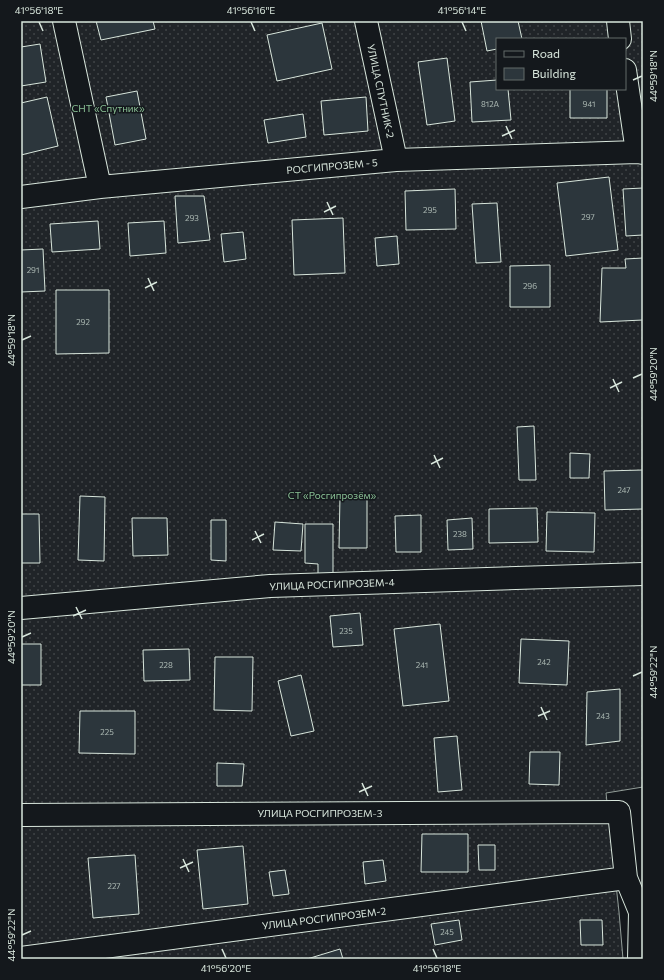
<svg xmlns="http://www.w3.org/2000/svg" width="664" height="980" viewBox="0 0 664 980" font-family="Commissioner,sans-serif">
	<defs>
		<pattern id="garden-dots" width="8" height="8" patternUnits="userSpaceOnUse"><rect width="8" height="8" fill="#202428"/><path d="M2 2h.1M6 6h.1" fill="none" stroke="#404447" stroke-width="1.8" stroke-linecap="round"/></pattern>
	</defs>
	<rect width="100%" height="100%" fill="#14181c"/>
	<path fill="url(#garden-dots)" stroke="#939e99" fill-rule="evenodd" d="M21,21H643V787L606,793L619,912L623,959H21ZM497,39H625V89H497Z"/>
	<path fill="#2c363c" stroke="#d8e6dc" d="M96,21H153L155,29L101,40Z
		M481,21H518L522,39H497V49L487,51Z
		M322,23L332,69L277,81L267,35Z
		M40,44L46,82L21,86V47Z
		M447,58L455,121L427,125L418,62Z
		M497,80V89H508L511,120L472,122L470,82Z
		M570,89H607V118H570Z
		M137,91L146,139L115,145L106,97Z
		M47,97L58,146L21,155V103Z
		M366,97L368,131L324,135L321,101Z
		M303,114L306,137L268,143L264,120Z
		M609,177L618,250L566,256L557,183Z
		M643,188V235L626,236L623,189Z
		M455,189L456,229L406,230L405,191Z
		M175,196H204L210,240L178,243Z
		M497,203L501,262L476,263L472,204Z
		M343,218L345,273L294,275L292,220Z
		M98,221L100,249L52,252L50,224Z
		M164,221L166,253L130,256L128,223Z
		M243,232L246,259L224,262L221,234Z
		M397,236L399,264L377,266L375,238Z
		M43,249L45,291L21,292V250Z
		M643,258V320L600,322L602,268H626L625,259Z
		M550,265V307H510V266Z
		M56,290H109V353L56,354Z
		M534,426L536,480H519L517,427Z
		M570,453L590,454L589,478H570Z
		M643,470V509L605,510L604,471Z
		M80,496L105,497L104,561L78,560Z
		M340,496L367,497V548H339Z
		M537,508L538,542L489,543V509Z
		M547,512L595,513L594,552L546,551Z
		M21,514H39L40,563H21Z
		M421,515V552H396L395,516Z
		M132,518H167L168,555L133,556Z
		M472,518L473,549L448,550L447,520Z
		M211,520H226V561L211,560Z
		M275,522L303,524L301,551L273,550Z
		M305,524H333V575L318,576V564L305,563Z
		M360,613L363,645L333,647L330,616Z
		M440,624L449,701L403,706L394,629Z
		M521,639L569,641L567,685L519,683Z
		M21,644H41V685H21Z
		M189,649L190,680L144,681L143,650Z
		M215,657H253L252,711L214,710Z
		M301,675L314,731L291,736L278,681Z
		M620,689V741L586,745L587,692Z
		M80,711H135V754L79,753Z
		M457,736L462,790L438,792L434,738Z
		M530,752H560L559,785L529,784Z
		M217,763L244,764L242,786H217Z
		M422,834H468V872H421Z
		M478,845H495V870H479Z
		M243,846L248,904L203,909L197,850Z
		M135,855L139,914L93,918L88,858Z
		M383,860L386,881L365,884L363,862Z
		M285,870L289,894L273,896L269,872Z
		M459,920L462,940L435,945L431,924Z
		M580,920H602L603,945H581Z
		M340,949L343,959H307Z"/>
	<g fill="none" stroke-linecap="round" stroke-linejoin="round">
		<defs>
			<path id="minor" d="M64,21L100,187
				M366,21L396,160
				M618,21L620,39
				M625,70L637,152
				M21,197L100,187L396,160L637,152L643,153
				M21,608L270,586L643,574
				M21,815L619,812L626,878L640,912L639,959
				M21,958L626,878"/>
		</defs>
		<use href="#minor" stroke="#d8e6dc" stroke-width="24"/>
		<use href="#minor" stroke="#14181c" stroke-width="22"/>
	</g>
	<path fill="none" stroke="#d8e6dc" stroke-width="1.5" d="M39,22L43,31M251,22L255,31M462,22L466,31M633,80L642,76M506,126L512,139M502,136L515,130M327,202L333,215M324,212L336,206M148,278L154,291M145,288L157,282M22,340L31,336M633,378L642,374M613,379L619,392M610,388L622,382M434,455L440,468M431,464L443,458M255,531L261,543M252,540L264,534M76,607L82,619M73,616L86,610M22,637L31,633M633,676L642,672M541,707L547,720M538,716L550,711M362,783L368,796M359,792L372,786M183,859L189,872M180,868L193,862M22,935L31,931M222,949L226,958M433,949L437,958"/>
	<g text-anchor="middle" dominant-baseline="central" stroke-width="3" stroke-linejoin="round" paint-order="stroke">
		<g font-size="8" fill="#adbab4">
			<text x="490" y="104">812А</text>
			<text x="589" y="104">941</text>
			<text x="430" y="210">295</text>
			<text x="588" y="217">297</text>
			<text x="192" y="218">293</text>
			<text x="33" y="270">291</text>
			<text x="530" y="286">296</text>
			<text x="83" y="322">292</text>
			<text x="624" y="490">247</text>
			<text x="460" y="534">238</text>
			<text x="346" y="631">235</text>
			<text x="544" y="662">242</text>
			<text x="166" y="665">228</text>
			<text x="422" y="665">241</text>
			<text x="603" y="716">243</text>
			<text x="107" y="732">225</text>
			<text x="114" y="886">227</text>
			<text x="447" y="932">245</text>
		</g>
		<g font-size="10" fill="#d8e6dc" stroke="#14181c">
			<text transform="translate(381 91) rotate(78)">УЛИЦА СПУТНИК-2</text>
			<text transform="translate(332 166) rotate(-5)">РОСГИПРОЗЕМ - 5</text>
			<text transform="translate(332 584) rotate(-2)">УЛИЦА РОСГИПРОЗЕМ-4</text>
			<text x="320" y="813">УЛИЦА РОСГИПРОЗЕМ-3</text>
			<text transform="translate(324 918) rotate(-7)">УЛИЦА РОСГИПРОЗЕМ-2</text>
		</g>
		<g font-size="10" fill="#8ac095" stroke="#14181c">
			<text x="108" y="108">СНТ «Спутник»</text>
			<text x="332" y="495">СТ «Росгипрозём»</text>
		</g>
	</g>
	<rect width="664" height="980" fill="none" stroke="#14181c" stroke-width="44"/>
	<rect x="496" y="38" width="130" height="52" fill="#14181c" stroke="#626a69"/>
	<rect x="504" y="51" width="20" height="6" fill="#14181c" stroke="#626a69"/>
	<text x="532" y="58" font-size="12" fill="#d8e6dc">Road</text>
	<rect x="504" y="68" width="20" height="12" fill="#2c363c" stroke="#626a69"/>
	<text x="532" y="78" font-size="12" fill="#d8e6dc">Building</text>
	<rect x="22" y="22" width="620" height="936" fill="none" stroke="#d8e6dc" stroke-width="1.5"/>
	<g font-size="10" text-anchor="middle" fill="#d8e6dc">
		<text x="39" y="14">41°56'18"E</text>
		<text x="251" y="14">41°56'16"E</text>
		<text x="462" y="14">41°56'14"E</text>
		<text transform="translate(653 76) rotate(-90)" y="4">44°59'18"N</text>
		<text transform="translate(11 340) rotate(-90)" y="4">44°59'18"N</text>
		<text transform="translate(653 374) rotate(-90)" y="4">44°59'20"N</text>
		<text transform="translate(11 637) rotate(-90)" y="4">44°59'20"N</text>
		<text transform="translate(653 672) rotate(-90)" y="4">44°59'22"N</text>
		<text transform="translate(11 935) rotate(-90)" y="4">44°59'22"N</text>
		<text x="226" y="972">41°56'20"E</text>
		<text x="437" y="972">41°56'18"E</text>
	</g>
</svg>
